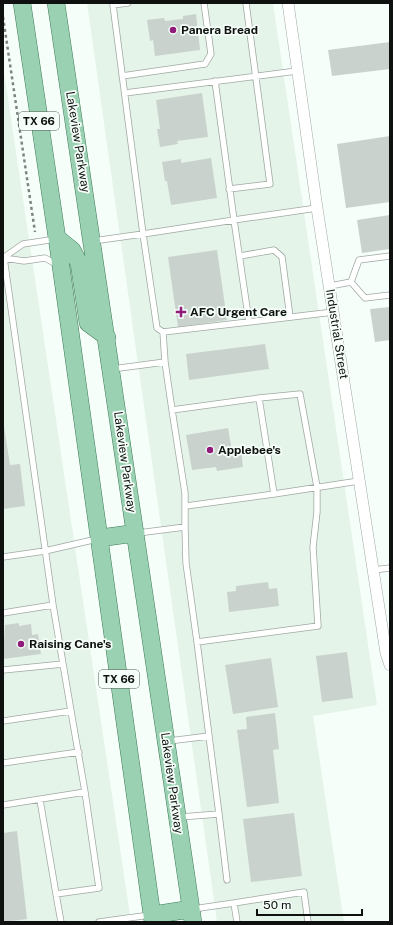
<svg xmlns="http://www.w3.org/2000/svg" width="393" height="925" viewBox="0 0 393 925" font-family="'Public Sans',sans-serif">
	<rect width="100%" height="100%" fill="#f5fef8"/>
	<path fill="#e4f4e9" d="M87,3H273L377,705L313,716L344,922H217Z
		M3,65L131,922H3Z"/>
	<path fill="#c9d2cc" d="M196,14L200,50L155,56L153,40L150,41L147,20L164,18L165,21L183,19V16Z
		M390,42V69L332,76L328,50Z
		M202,93L208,137L177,141L178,144L160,147L157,129H160L156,100Z
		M390,136V202L346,208L337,144Z
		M211,158L217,198L171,205L167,181H165L162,162L181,159V163Z
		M390,215V249L362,253L357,220Z
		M217,250L227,320L178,327L168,257Z
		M390,307V340L375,342L370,309Z
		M265,344L269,369L189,380L186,354Z
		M3,420L10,465L20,464L25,506L3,509Z
		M228,428L232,451L241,450L243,467L217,471L216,467L192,470L186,435Z
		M268,582L269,589L277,588L279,606L229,612L227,592L236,591V586Z
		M19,623V626L31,624L32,635L38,634L41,654L3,659L5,625Z
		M347,652L353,698L322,702L316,656Z
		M271,658L278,707L233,714L225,665Z
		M275,713L279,749L273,750L279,803L247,807L237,730L247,729L246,717Z
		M294,813L302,876L251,882L243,819Z
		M17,831L27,919L3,922V833Z"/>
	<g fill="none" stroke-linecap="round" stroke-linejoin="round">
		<defs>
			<path id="service" d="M122,76L205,64L211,54L204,3
				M215,81L234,220L317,208
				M125,93L297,71
				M229,189L270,184L246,3
				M93,241L143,234L113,5L128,3
				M240,256L274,250L282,257L290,317
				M3,258L23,244L56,239
				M4,258L24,261L45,258L58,265
				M351,282L359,260L390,256
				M351,282L365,298L390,295
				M330,286L351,282
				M163,332L157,328L143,234L234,220L249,322
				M165,362L163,332L334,312
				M112,369L165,362L172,410
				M186,506L274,494
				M185,527L186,563L197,642L318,626L313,547L317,512V487L300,394L259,398
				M138,533L185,527V493L172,410L259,398L274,494L359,481
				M3,557L45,551L97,539
				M373,570L390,568
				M3,613L53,605
				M197,642L219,814
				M3,670L63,664
				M3,721L71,711L53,605L4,258
				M169,741L209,736
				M3,763L79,752
				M40,800L56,894
				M3,805L85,792
				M180,817L219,814L227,880
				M193,909L234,903
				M61,922L56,894L99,888L85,792L71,711
				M99,922L150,915
				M237,922L234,903L304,892L308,922"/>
			<path id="minor" d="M288,3L317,208L386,653L390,665"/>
			<path id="primary" d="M22,3L57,238L153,922
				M56,3L193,922
				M57,238L72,250L79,263L88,323L107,337
				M100,538L136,533
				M152,915L191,909"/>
		</defs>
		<use href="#service" stroke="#a0a8a3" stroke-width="7"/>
		<use href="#minor" stroke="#a0a8a3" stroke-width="12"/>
		<use href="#primary" stroke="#3d7a58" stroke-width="18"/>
		<path stroke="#7e8480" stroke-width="2.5" stroke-dasharray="3 3" stroke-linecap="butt" d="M3,17L35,232"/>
		<use href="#service" stroke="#fff" stroke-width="5.5"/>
		<use href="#minor" stroke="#fff" stroke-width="11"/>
		<use href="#primary" stroke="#9ad1b2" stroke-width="17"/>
	</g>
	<g fill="#901b7b" stroke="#f5fef8" stroke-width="1.5">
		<circle cx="173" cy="30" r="4"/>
		<path d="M179 306h4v4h4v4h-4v4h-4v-4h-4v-4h4z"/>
		<circle cx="210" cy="450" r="4"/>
		<circle cx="21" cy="644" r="4"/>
	</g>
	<g text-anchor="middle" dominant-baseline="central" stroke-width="3.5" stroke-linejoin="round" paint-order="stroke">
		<g fill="#f5fef8" stroke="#535855" stroke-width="1">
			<rect x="19" y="112" width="40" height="18" rx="3"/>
			<rect x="99" y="670" width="40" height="18" rx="3"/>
		</g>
		<g font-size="11" font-weight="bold" fill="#0e110f">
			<text x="39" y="121">TX 66</text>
			<text x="119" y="679">TX 66</text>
		</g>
		<g font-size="12" font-weight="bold" fill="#0e110f" stroke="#f5fef8" text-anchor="start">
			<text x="181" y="30">Panera Bread</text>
			<text x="190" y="312">AFC Urgent Care</text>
			<text x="218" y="450">Applebee's</text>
			<text x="29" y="644">Raising Cane's</text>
		</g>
		<g font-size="12" fill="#0e110f" stroke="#f5fef8">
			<text transform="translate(78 142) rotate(81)">Lakeview Parkway</text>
			<text transform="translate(337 334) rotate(81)">Industrial Street</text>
			<text transform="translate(125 462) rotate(82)">Lakeview Parkway</text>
			<text transform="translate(172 783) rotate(82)">Lakeview Parkway</text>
		</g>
	</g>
	<rect width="393" height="925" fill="none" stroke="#0e110f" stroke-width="8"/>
	<path d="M257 909v6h105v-6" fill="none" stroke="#0e110f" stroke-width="2"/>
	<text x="263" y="909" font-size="12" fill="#0e110f" stroke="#f5fef8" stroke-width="3" paint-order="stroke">50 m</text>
</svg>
